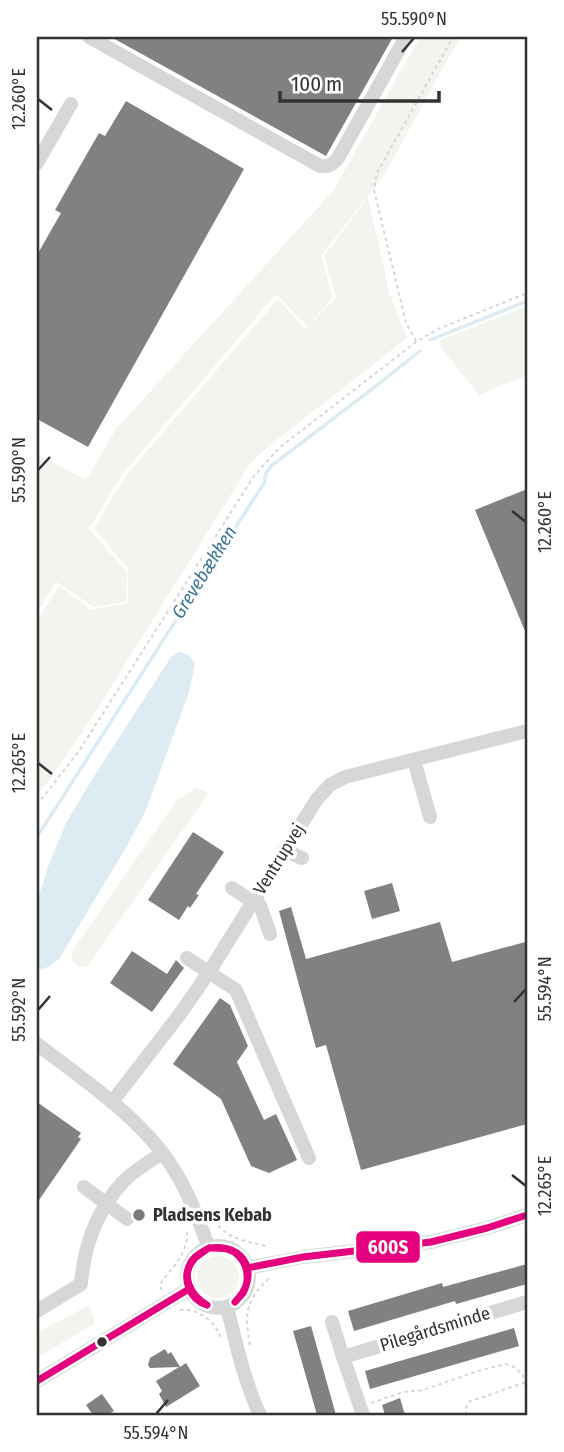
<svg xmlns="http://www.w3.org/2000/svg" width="564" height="1452" viewBox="0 0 564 1452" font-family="'Fira Sans Condensed',sans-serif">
	<rect width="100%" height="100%" fill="#fff"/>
	<path fill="#f1f5ed" d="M420,37H460L384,175L321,256L333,298L307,326L276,294L121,476L89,529L127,572L126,602L94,607L56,582L37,613V454L86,480L116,429L333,191Z
		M368,197L390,295L407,338L264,450L250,464L89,722L51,778L37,795V621L59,586L91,610L128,603V569L94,528L124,478L278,299L305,329L336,298L324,256Z
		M527,306V375L479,395L439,345L441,340Z
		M197,787L208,794L87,967H79L72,960L73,950L177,800Z
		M197 1277a21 21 0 1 1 42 0a21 21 0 1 1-42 0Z
		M89,1305L95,1323L37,1358V1333Z"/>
	<path fill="#ddebf3" d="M179,652L189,655L195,663L189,692L146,810L127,846L59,959C52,964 46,970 37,969V901L49,864L66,823L93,778L171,657Z"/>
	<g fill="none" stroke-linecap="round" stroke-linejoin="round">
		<path stroke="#ddebf3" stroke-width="3.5" d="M430,340L527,301
			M37,837L264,483L266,473L271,466L376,386L420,351"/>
	</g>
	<path fill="#818181" d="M111,37H393L326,156Z
		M126,101L244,169L88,447L37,419V255L61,213L55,210L80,166L99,133L105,136Z
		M527,489V636L475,510Z
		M193,832L224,852L196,894L199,895L190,908L188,906L179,920L148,900Z
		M392,883L400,911L372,919L364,891Z
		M291,907L306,959L440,922L452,962L525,942L527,952V1124L361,1170L326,1045L316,1048L279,911Z
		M132,951L167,974L176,960L184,968L152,1012L110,983Z
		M220,998L230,1005L248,1046L237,1062L264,1120L276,1114L297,1160L269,1173L251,1166L221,1099L173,1064Z
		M37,1102L81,1133L78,1137L81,1139L37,1203Z
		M527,1264V1284L456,1304L455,1301L354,1331L348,1311L442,1283L443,1287Z
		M311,1326L336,1415H317L293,1331Z
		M514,1328L519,1346L370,1389L365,1371Z
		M165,1349L168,1354L171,1352L180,1367L186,1363L200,1386L166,1407L159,1394L162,1391L156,1381L179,1367L150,1368L148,1365L150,1358Z
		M102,1394L114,1411L107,1415H93L86,1405Z
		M400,1398L405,1415H385L382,1405Z"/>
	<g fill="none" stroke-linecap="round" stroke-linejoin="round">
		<path stroke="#d6d6d6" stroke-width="2" stroke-dasharray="3.5 3.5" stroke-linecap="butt" d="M416,341L406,323L374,190L377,173L453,37
			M37,805L79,751L254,476L279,448L416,342L438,329L527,293
			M214,1220C228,1240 243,1240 266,1246L267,1249
			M162,1290L160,1286L162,1281C175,1265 189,1251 187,1229H188
			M180,1310C198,1308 215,1321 221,1338
			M250,1345C244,1314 246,1300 269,1278
			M371,1403L404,1392L423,1390L478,1371L506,1364L516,1368L523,1375L524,1383
			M467,1415L465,1409L470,1401C489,1396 506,1388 524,1383L527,1385"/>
		<path stroke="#d7d7d7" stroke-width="14" d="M89,37L320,166C329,167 332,165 338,158L406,37
			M37,163L71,104
			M414,760L430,817
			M284,850L302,858
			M232,888L253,902
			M254,900L260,905L270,934
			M187,958L236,990L309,1158
			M37,1044C85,1081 145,1120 176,1173C190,1196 199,1222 209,1248
			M112,1102L180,1014L209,972L317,799L330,785L345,777L527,731
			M84,1187L127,1219
			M187 1277a31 31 0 1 1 62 0a31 31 0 1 1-62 0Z
			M247,1268L303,1257L431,1242L487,1228L527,1215
			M227,1307C236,1343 244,1381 260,1415
			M37,1311L81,1284C84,1246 96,1212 122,1183C133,1171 149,1162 162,1153
			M332,1322L343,1357
			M37,1381L189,1289
			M363,1415L343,1357L527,1302"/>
		<defs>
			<path id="bus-1" d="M210,1248C215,1248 222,1248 227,1249C246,1255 252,1277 243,1293C242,1294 236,1301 235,1302
				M210,1248C246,1243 261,1276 235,1302
				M247,1268L303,1257L431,1242L487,1228L527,1215
				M207,1305C190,1300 181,1279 191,1262C195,1255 202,1252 209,1248
				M207,1305C191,1296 179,1275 195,1258C199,1255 204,1251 209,1248
				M37,1381L189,1289"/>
		</defs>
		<use href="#bus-1" stroke="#fff" stroke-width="12"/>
		<use href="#bus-1" stroke="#e5007d" stroke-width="7"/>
	</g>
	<path fill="none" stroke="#333" stroke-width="2.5" d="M402,52L414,38M38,99L52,110M38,470L50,457M512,511L526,522M38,763L52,774M514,1002L526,989M38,1010L50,996M512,1175L526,1186M156,1414L168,1400"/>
	<circle fill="#7a7a7a" stroke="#fff" stroke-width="2.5" cx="139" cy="1215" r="7"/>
	<circle fill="#333" stroke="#fff" stroke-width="2.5" cx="102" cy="1342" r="6"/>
	<g text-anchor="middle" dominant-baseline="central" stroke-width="7" stroke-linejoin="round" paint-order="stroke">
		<g font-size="18" fill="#333" stroke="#fff">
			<text transform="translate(279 859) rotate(-58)">Ventrupvej</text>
			<text transform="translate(435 1329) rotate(-17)">Pilegårdsminde</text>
		</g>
		<g font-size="18" font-weight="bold" fill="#333" stroke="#fff" text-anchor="start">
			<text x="153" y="1215">Pladsens Kebab</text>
		</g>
		<g font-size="19" font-style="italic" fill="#3f7597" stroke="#fff">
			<text transform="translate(204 572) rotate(-58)">Grevebækken</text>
		</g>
	</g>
	<rect stroke="#fff" stroke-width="2.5" x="355" y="1230" width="66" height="34" rx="7" fill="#e5007d"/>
	<g font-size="19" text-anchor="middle" font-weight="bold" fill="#fff">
		<text x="388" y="1254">600S</text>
	</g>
	<rect width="564" height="1452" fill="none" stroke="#ffffff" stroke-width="77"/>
	<path d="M280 91v10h159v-10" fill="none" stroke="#333333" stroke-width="3.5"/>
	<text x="291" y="91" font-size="21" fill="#333333" stroke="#ffffff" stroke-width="5" paint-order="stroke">100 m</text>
	<rect x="38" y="38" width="488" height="1376" fill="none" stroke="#333" stroke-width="2.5"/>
	<g font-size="18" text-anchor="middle" fill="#333">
		<text x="414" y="25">55.590°N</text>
		<text transform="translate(19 99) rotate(-90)" y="6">12.260°E</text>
		<text transform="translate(19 470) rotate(-90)" y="6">55.590°N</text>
		<text transform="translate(545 522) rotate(-90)" y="6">12.260°E</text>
		<text transform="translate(19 763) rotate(-90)" y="6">12.265°E</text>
		<text transform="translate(545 989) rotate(-90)" y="6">55.594°N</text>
		<text transform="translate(19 1010) rotate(-90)" y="6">55.592°N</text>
		<text transform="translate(545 1186) rotate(-90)" y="6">12.265°E</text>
		<text x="156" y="1439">55.594°N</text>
	</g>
</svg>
